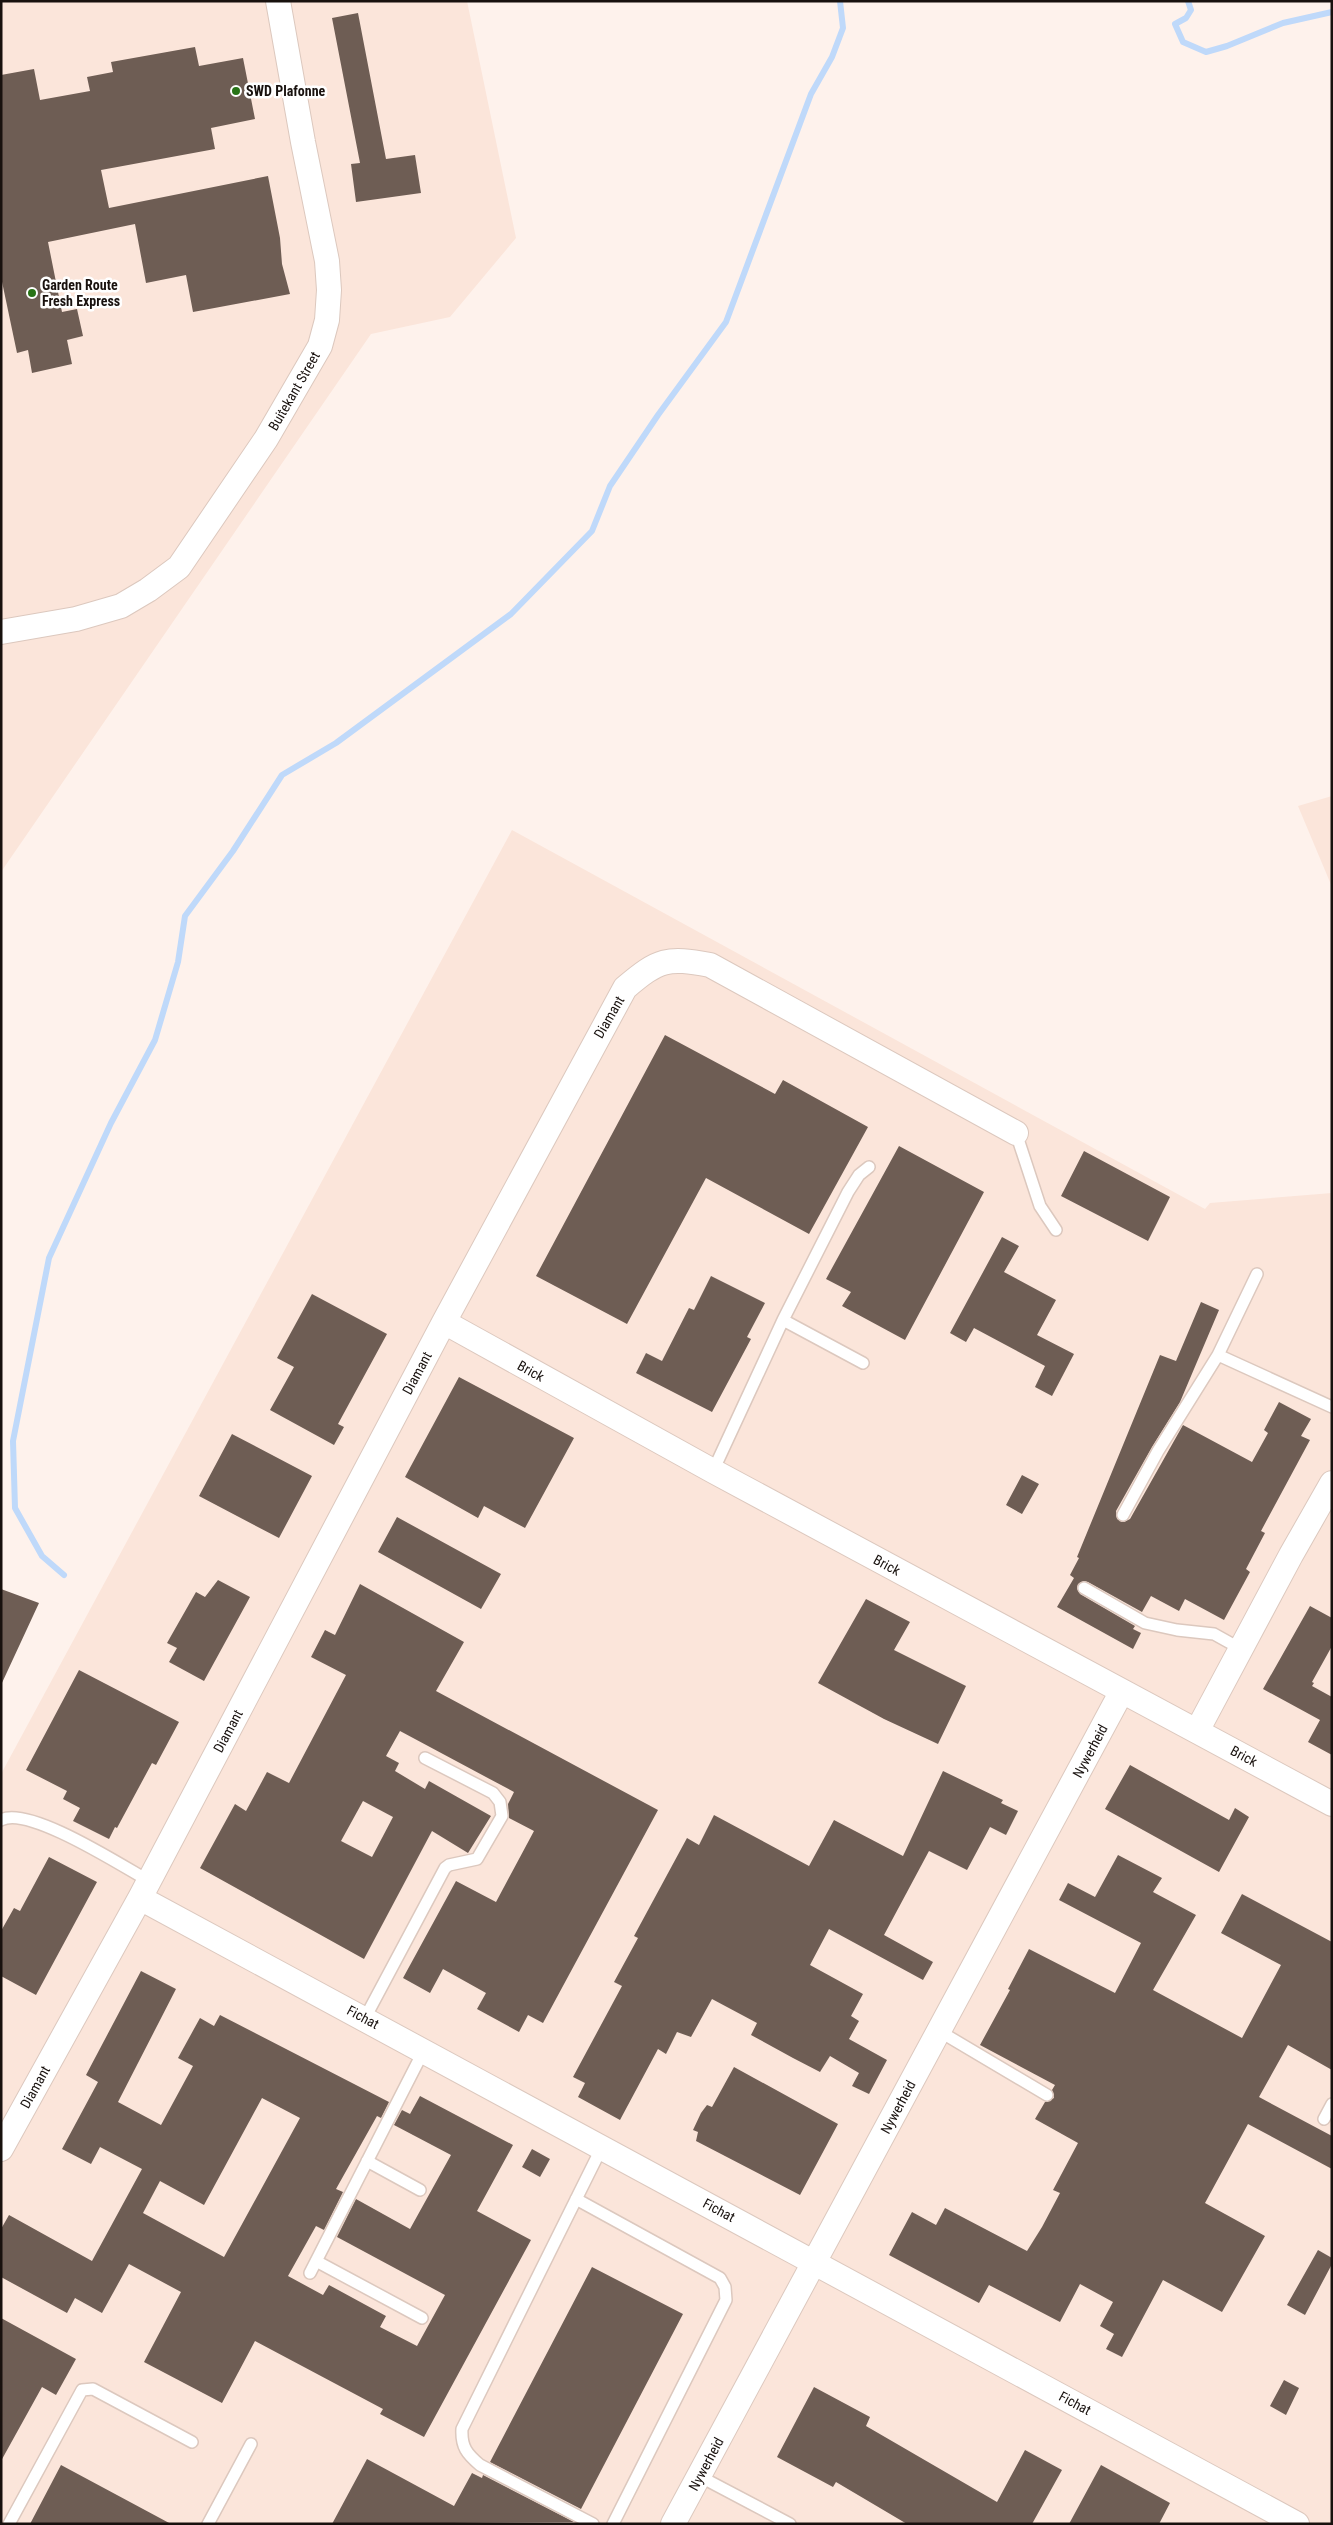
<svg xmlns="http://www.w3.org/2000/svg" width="1333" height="2525" viewBox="0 0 1333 2525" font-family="'Roboto Condensed',sans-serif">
	<rect width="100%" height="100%" fill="#fef2ec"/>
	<path fill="#fbe5da" d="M1,1H467L516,238L450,317L371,334L1,872Z
		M1332,796V887L1298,806Z
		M512,830L1205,1209L1210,1203L1332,1193V2524H1V1774Z"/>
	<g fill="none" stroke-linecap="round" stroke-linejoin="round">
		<path stroke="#bfd9fa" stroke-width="6" d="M1188,1L1191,10L1186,18L1175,24L1183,42L1206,52L1227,46L1283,23L1332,12
			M64,1575L42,1556L15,1508L13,1441L49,1258L111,1123L155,1040L178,962L185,916L233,851L282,775L336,743L511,614L592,531L610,486L658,415L726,322L811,94L832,57L843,28L840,1"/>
	</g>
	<path fill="#6e5d54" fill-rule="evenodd" d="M358,13L386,159L415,155L421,193L356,202L351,164L360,163L332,18Z
		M195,47L199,66L243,58L255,119L211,128L215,149L101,170L109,208L268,176L280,238L282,264L290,294L193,312L186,275L146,283L135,224L48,242L62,312L77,309L83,336L67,340L72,364L32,373L28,350L17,353L1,277V75L34,69L40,100L90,91L87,77L113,72L111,62Z
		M665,1035L775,1094L783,1080L868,1127L809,1234L706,1178L627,1324L536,1276Z
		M899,1146L984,1192L905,1340L842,1306L851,1292L826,1279Z
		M1084,1151L1170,1197L1148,1241L1061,1196Z
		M1002,1237L1019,1246L1004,1272L1056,1300L1037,1335L1074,1354L1052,1396L1035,1387L1045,1366L974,1328L966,1342L950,1333Z
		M711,1276L765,1303L747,1337L751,1339L712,1412L636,1373L646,1353L662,1361L689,1308L694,1310Z
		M312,1294L387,1334L338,1424L344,1427L334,1445L270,1410L294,1367L277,1358Z
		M1201,1302L1219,1310L1180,1402L1152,1447L1116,1511L1117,1519L1124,1522L1130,1519L1183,1425L1252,1462L1268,1433L1264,1430L1279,1402L1311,1419L1301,1436L1310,1440L1261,1531L1265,1533L1246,1569L1250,1572L1224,1620L1185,1599L1179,1611L1151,1596L1142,1612L1088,1582L1084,1581L1078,1584L1077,1588L1080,1594L1135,1626L1133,1629L1141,1633L1133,1649L1057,1607L1074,1578L1070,1575L1079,1558L1077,1557L1160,1355L1176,1361Z
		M459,1377L574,1438L525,1528L484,1506L478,1518L405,1477Z
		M232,1434L312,1476L279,1538L199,1496Z
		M1022,1475L1039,1484L1022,1514L1006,1505Z
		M397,1517L501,1574L481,1609L378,1552Z
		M218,1580L250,1597L204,1681L169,1662L177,1648L167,1643L196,1592L205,1597Z
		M360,1584L464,1642L436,1691L658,1810L543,2023L528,2015L519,2032L477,2009L486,1993L443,1969L430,1993L403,1978L456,1881L496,1902L534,1831L509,1818L508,1804L514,1792L400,1731L386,1756L399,1763L395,1771L425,1789L429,1781L491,1816L468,1853L432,1831L364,1959L200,1868L235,1804L246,1811L267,1772L289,1783L346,1675L311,1657L325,1630L335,1635ZM363,1801L393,1817L372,1857L341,1841Z
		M1,1589L39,1603L1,1685Z
		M866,1599L910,1622L894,1650L966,1686L938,1744L884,1719L818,1683Z
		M1310,1606L1332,1618V1646L1312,1682L1314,1683L1312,1686L1332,1697V1755L1308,1742L1320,1720L1263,1689Z
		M79,1670L179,1722L156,1765L152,1763L117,1828L115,1827L109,1839L73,1821L80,1808L63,1799L67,1791L26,1770Z
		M1130,1765L1229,1820L1235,1808L1249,1817L1219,1872L1105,1809Z
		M943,1771L1003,1800L1001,1803L1018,1811L1006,1835L990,1827L967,1870L929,1851L884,1935L933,1962L923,1980L829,1929L810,1965L863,1994L851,2016L859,2021L849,2039L887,2060L869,2094L852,2086L859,2073L830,2056L820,2072L793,2058L751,2035L757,2023L712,1999L691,2037L677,2032L666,2054L658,2049L620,2120L578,2097L585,2083L573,2077L622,1986L614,1982L638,1938L634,1936L687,1838L699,1845L714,1815L809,1866L834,1820L903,1856Z
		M1118,1855L1162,1878L1153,1892L1196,1915L1153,1990L1242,2038L1281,1965L1221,1933L1242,1894L1332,1942V2070L1288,2045L1259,2097L1332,2136V2169L1248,2124L1205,2203L1265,2236L1222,2312L1163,2280L1122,2357L1106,2349L1114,2334L1100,2326L1113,2302L1080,2284L1060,2322L989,2285L979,2303L889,2255L912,2212L936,2225L945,2208L1027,2251L1042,2227L1060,2193L1053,2190L1078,2143L1035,2119L1045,2102L1054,2098L1052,2090L1055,2085L980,2045L1010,1990L1008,1989L1029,1949L1115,1993L1141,1943L1059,1900L1068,1883L1095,1897Z
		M49,1857L97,1882L36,1995L1,1976V1931L14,1908L20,1911Z
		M141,1971L176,1989L118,2102L161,2125L193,2066L178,2058L200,2018L214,2026L220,2015L389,2102L381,2118L377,2116L336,2189L343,2192L324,2230L316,2226L288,2276L323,2295L329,2285L386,2316L380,2327L417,2346L445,2295L337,2237L356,2199L410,2229L451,2155L394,2125L402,2110L410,2114L420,2096L513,2145L477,2211L531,2240L424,2437L380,2414L383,2409L255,2341L222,2403L144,2362L181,2292L129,2264L102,2313L75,2298L67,2313L1,2277V2229L9,2215L92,2261L142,2169L100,2147L91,2164L62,2149L98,2082L86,2075ZM262,2098L300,2118L224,2257L143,2213L160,2181L204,2205Z
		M734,2067L838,2124L800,2195L696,2141L698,2132L693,2130L701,2113L707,2105L712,2107Z
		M532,2149L550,2159L540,2177L522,2167Z
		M1318,2250L1332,2258V2264L1305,2315L1287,2305Z
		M592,2267L683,2314L581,2509L490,2462Z
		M1,2318L76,2359L56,2395L42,2387L1,2461Z
		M1284,2380L1299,2388L1286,2415L1270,2406Z
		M814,2387L870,2417L866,2426L997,2502L1025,2450L1062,2470L1032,2524H907L836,2482L833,2487L777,2457Z
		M367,2459L454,2506L472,2473L482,2478L483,2475L574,2522L332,2524Z
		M61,2465L171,2524H30Z
		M1101,2465L1170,2503L1159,2524H1069Z"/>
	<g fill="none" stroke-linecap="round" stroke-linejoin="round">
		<defs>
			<path id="lane" d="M1016,1133L1040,1206L1056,1230
				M783,1320L863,1363
				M1218,1355L1332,1407
				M713,1471L783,1320L848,1192L859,1175L869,1167
				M1123,1515L1158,1451L1218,1355L1257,1274
				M1084,1588L1145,1623L1177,1630L1214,1634L1241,1649
				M1,1820C28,1805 122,1866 149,1881
				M365,2018L445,1868L449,1865L477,1859L502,1816L500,1802L493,1793L425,1758
				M939,2031L1047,2095
				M1324,2119L1332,2104
				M367,2161L420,2190
				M576,2199L720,2278L725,2287L726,2300L613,2524
				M316,2261L422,2318
				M310,2273L424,2050
				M699,2476L790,2524
				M9,2524L82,2390L93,2389L192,2442
				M208,2524L251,2444
				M593,2524L480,2465C467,2454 461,2447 462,2429L602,2147"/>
			<path id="street" d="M1,632L76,619L121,606L148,590L179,567L266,439L320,346L327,320L329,290L327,261L303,142L278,1
				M444,1322L713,1471L1332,1804
				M1197,1731L1291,1555L1332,1483
				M140,1898L1297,2524
				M1,2149L140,1898L444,1322L625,988C659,959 667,957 710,965L1016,1133
				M673,2524L1122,1691"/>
		</defs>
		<use href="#lane" stroke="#dcc8be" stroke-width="14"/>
		<use href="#street" stroke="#dcc8be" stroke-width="26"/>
		<use href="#lane" stroke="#fff" stroke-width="11"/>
		<use href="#street" stroke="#fff" stroke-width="24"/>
	</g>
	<g fill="#287317" stroke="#fff" stroke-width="2">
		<circle cx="236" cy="91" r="5"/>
		<circle cx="32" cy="293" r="5"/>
	</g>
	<g text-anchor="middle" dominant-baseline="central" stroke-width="5" stroke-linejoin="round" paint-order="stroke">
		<g font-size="14" font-weight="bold" fill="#18110e" stroke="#fff" text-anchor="start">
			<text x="246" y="91">SWD Plafonne</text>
			<text x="42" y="285">Garden Route<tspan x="42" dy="16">Fresh Express</tspan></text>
		</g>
		<g font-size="14" fill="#18110e" stroke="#fff">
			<text transform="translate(294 391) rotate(-60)">Buitekant Street</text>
			<text transform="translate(609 1017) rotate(-60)">Diamant</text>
			<text transform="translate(531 1371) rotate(29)">Brick</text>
			<text transform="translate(417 1373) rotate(-62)">Diamant</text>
			<text transform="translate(887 1565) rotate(28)">Brick</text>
			<text transform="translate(228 1731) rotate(-62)">Diamant</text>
			<text transform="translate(1090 1751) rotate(-62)">Nywerheid</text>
			<text transform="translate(1244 1756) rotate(28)">Brick</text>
			<text transform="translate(363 2017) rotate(28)">Fichat</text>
			<text transform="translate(35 2087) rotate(-61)">Diamant</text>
			<text transform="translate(898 2107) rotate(-62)">Nywerheid</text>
			<text transform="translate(719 2210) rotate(28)">Fichat</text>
			<text transform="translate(1075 2403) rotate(28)">Fichat</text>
			<text transform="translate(706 2464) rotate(-62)">Nywerheid</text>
		</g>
	</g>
	<rect width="1333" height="2525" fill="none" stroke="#18110e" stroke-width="5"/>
</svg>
